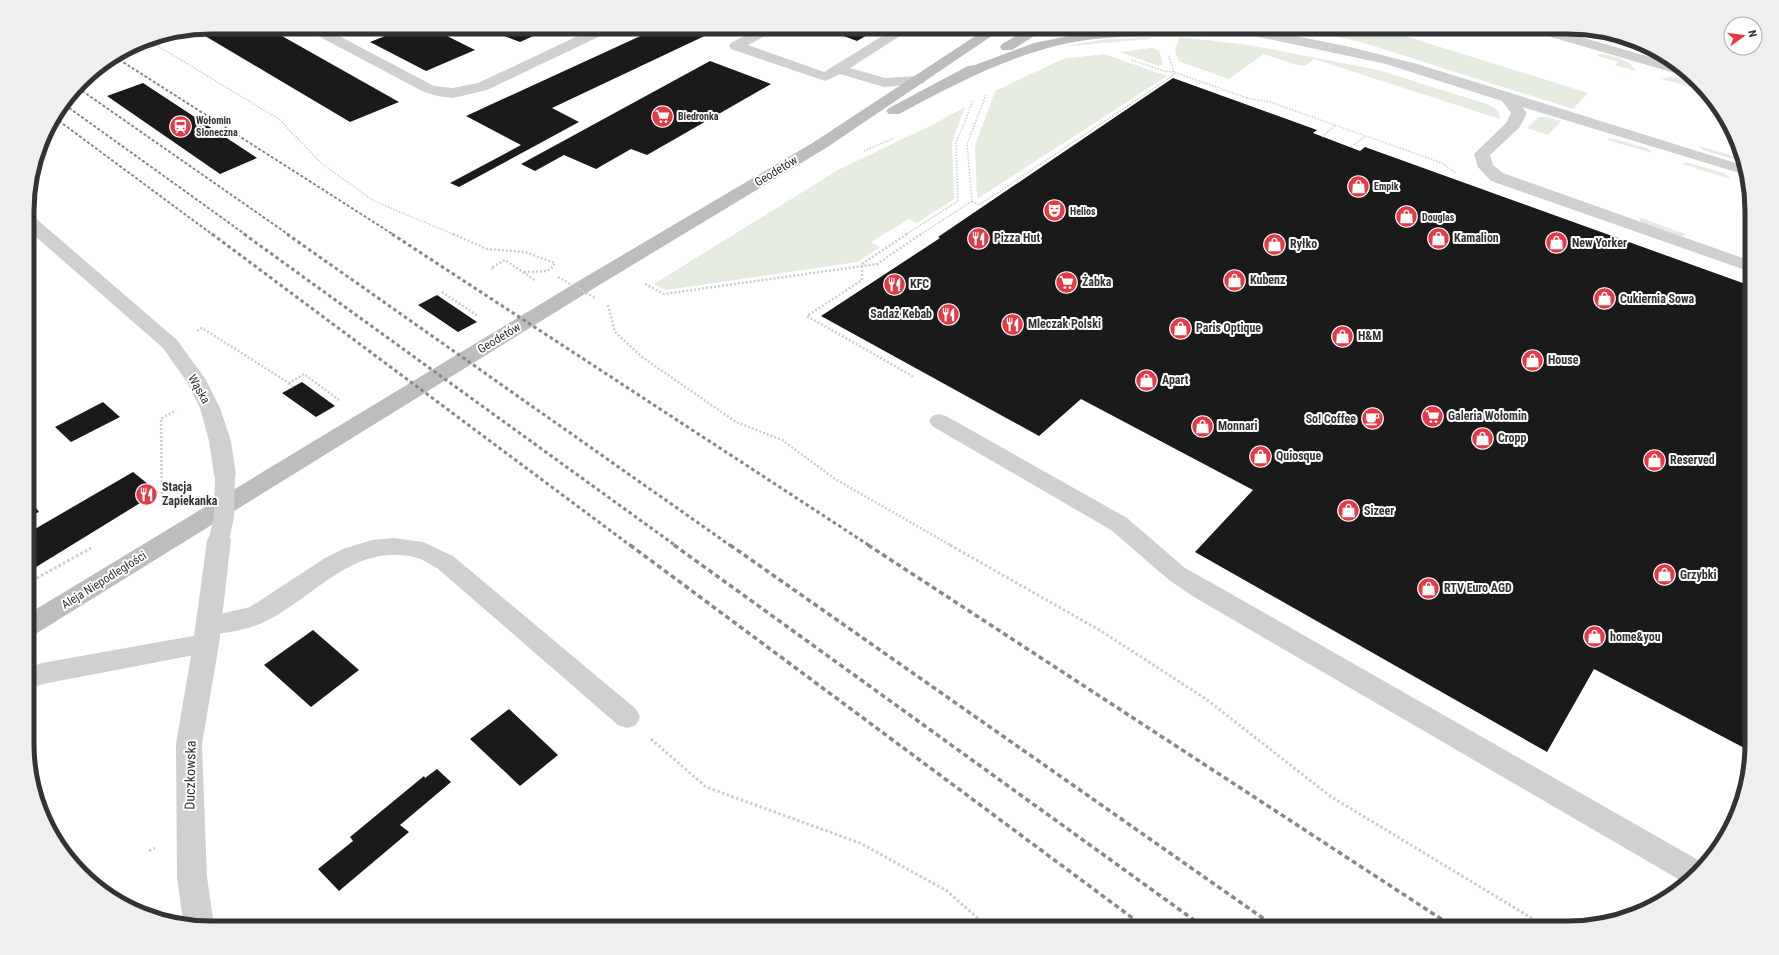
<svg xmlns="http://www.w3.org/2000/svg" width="1779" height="955" viewBox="0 0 1779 955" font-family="'Roboto Condensed',sans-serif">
	<rect width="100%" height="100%" fill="#fff"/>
	<path fill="#e6ecdf" d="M1296,27H1376L1588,93L1573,109L1364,43Z
		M1153,37L1148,39L1061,47L1106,39Z
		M1180,37L1249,45L1378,70L1487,104C1493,107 1501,111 1500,119L1314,59L1305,66L1297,65L1264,54L1229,79L1178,61L1175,50Z
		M1152,48L1159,51L1163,64L1159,66L1119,52Z
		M1104,54L1167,76L977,199L975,146L995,91L1063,59Z
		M1600,54C1610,55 1633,60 1635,71L1615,65L1618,62L1597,56Z
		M1670,77L1697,82L1704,90L1661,79Z
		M965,107L952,142L954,199L917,223L909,219L871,242L880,247L857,262L666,290L654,284L838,170L934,124Z
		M1539,117H1547L1561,121L1548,135L1527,128Z
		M1610,138L1647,148L1653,153L1607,140Z
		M1697,145L1739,158L1740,161L1703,150Z
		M1685,162L1724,173L1730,177V179L1682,164Z
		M1639,217L1688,235L1681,236L1641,222Z"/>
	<path fill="#1a1a1a" d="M211,27H266L399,102L350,122L195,30Z
		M408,27H429L431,28L428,30L436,34L439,32L475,50L426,71L370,42Z
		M524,27H553L520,42L504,36Z
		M660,27H701L713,32L552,108L579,122L459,187L450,183L521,145L466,116Z
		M838,27H881L857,41L830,31Z
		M1568,27L1649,46L1663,56L1567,28Z
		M710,61L771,84L647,155L631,149L596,169L564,155L535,171L521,164Z
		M1173,78L1317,130L1313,133L1360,151L1365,147L1751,286L1752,744L1750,751L1594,669L1547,752L1195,552L1253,490L1081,399L1039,436L821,316L940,238L938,237Z
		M143,83L257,158L220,174L107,96Z
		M437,295L477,322L458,332L418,305Z
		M302,382L335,406L316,417L282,393Z
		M103,402L120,417L71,442L55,427Z
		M133,472L158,492L28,572V533Z
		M28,497L39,512L28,517Z
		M313,630L359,670L311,707L264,665Z
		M509,709L558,755L520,786L470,739Z
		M437,769L451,782L400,825L409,832L339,891L318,869L353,841L350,837L424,776L425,778Z"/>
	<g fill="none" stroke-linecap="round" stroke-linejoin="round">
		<path stroke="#cdcdcd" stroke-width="1.5" stroke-dasharray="1.5 1.5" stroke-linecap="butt" d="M148,40L280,120L321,163L374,201L455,235
			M1169,56L1174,72L1247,98L1270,102L1442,163L1456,173
			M1322,137L1335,125
			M1351,147L1365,136
			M864,151L894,138
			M972,201L979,205L1174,75V72L1164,71L1132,60
			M905,235L958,201L956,143L973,101
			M920,235L972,201L967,144L986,95"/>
		<path stroke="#cdcdcd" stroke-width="2.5" stroke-dasharray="2 2" stroke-linecap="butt" d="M453,234L487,249L525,252L555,263L553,267L547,271
			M907,234L862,264V280L807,316L914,377
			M493,269L491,268L505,260L536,281
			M524,272L547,271
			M645,284L664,294L877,264L921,234
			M442,292L478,316
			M608,305L615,332L642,357L736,422L782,440L835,479L952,546
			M197,331L202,328L289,383L304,374L339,400
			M289,383L293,387
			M162,506L161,419L176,410"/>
		<path stroke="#cdcdcd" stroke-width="3" stroke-dasharray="2.5 2.5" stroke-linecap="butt" d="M950,545L1101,631L1206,699L1330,796L1548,928
			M28,583L91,548
			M651,739L706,787L860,843L947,891L989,928
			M149,851L155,848"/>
		<path fill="#d0d0d0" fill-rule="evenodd" d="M305,27H322L434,86L453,88L478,83L597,27H615L613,30L487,90L453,98L438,96L424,92L307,30Z
			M761,27H778L776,30L748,45L824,72L897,27H914L850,68L885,78L919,76L924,77L926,80L924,83L919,84L884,87L840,74L825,81L731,49L729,46L731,43Z
			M1229,27H1251L1350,47L1417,64L1742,165L1746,175L1522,107L1527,113L1519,128L1490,155L1493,165L1503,173L1751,261V272L1491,181L1478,167L1474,154L1506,123L1511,113L1502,101L1386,64L1245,34L1231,30Z
			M1525,27H1547L1677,65L1693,77L1685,76L1527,30Z
			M939,414L946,416L1127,518L1185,568L1212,583L1707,865L1685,883L1194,597L1169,580L1111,530L932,426L929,421L932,416Z
			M394,538L423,542L453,556L636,709L640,717L636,725L627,728L618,725L437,568C431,565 424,560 418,558C354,541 317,596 266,621C249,630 229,632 210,635L215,637L219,644L215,651L43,684L28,689V668L42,663L204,634L199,633L196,626L199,619L250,607L325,558L343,549L372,540Z"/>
		<path fill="#d0d0d0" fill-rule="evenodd" d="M27,215L33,216L177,340L206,380L220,408L231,441L236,475L233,480L225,483L217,480L214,475L209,441L200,408L187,382L163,348L27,229Z
			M219,531L227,534L231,540L219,644L202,744L207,877L214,925L211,928L183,921L177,877L176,744L193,644L207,540L211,534Z"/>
		<path fill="#bdbdbd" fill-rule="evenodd" d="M989,27H1005L826,148L596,287L37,633L28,636V614L582,279L814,142Z
			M1031,27H1048L1012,50H1002L1000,47L1002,44Z
			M1184,27H1216L1218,30L1216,33L1211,34C1173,36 1133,35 1095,39C1026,46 959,82 899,114H889L886,111L889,108L968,66L975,65L1034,43L1094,31Z"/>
		<path stroke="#888" stroke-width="2" stroke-dasharray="3 2" stroke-linecap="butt" d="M115,57L394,235
			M78,88L289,235
			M65,105L246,235
			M55,118L213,235"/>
		<path stroke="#888" stroke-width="3" stroke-dasharray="3.5 3" stroke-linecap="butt" d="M212,234L631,546
			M244,234L676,546
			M287,234L731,546
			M392,234L870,546"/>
		<path stroke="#888" stroke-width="3.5" stroke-dasharray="5 3.5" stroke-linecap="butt" d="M630,545L1146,928
			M674,545L1205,928
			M730,545L1277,928
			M868,545L1455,928"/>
		<path stroke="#cdcdcd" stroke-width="2.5" stroke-dasharray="2 2" stroke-linecap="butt" d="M558,277L595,298"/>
		<path stroke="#d0d0d0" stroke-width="20" d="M219,540L224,516L225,475"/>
	</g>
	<defs>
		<symbol id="supermarket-disc" viewBox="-11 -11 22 22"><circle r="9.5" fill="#e63946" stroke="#fff"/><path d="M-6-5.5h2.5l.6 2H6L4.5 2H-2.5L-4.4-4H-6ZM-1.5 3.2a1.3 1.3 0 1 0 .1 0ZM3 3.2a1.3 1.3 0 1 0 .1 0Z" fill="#fff"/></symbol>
		<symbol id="station-disc" viewBox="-11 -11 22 22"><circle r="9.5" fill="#e63946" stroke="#fff"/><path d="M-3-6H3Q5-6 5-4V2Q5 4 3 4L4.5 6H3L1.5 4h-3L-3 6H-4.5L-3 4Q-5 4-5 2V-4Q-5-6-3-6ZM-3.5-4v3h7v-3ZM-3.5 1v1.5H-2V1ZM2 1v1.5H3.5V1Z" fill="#fff"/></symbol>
		<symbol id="shop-disc" viewBox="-11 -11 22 22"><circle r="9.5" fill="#e63946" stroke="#fff"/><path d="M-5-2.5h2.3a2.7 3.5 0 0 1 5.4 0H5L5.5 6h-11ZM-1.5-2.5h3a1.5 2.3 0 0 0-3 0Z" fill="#fff"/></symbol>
		<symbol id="theatre-disc" viewBox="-11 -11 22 22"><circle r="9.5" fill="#e63946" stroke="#fff"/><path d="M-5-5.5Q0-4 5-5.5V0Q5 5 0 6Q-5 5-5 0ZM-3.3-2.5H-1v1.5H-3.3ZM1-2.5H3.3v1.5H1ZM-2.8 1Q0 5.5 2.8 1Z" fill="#fff"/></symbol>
		<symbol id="restaurant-disc" viewBox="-11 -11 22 22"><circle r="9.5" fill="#e63946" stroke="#fff"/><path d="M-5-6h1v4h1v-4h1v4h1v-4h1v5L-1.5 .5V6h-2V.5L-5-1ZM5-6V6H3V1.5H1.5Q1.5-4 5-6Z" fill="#fff"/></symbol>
		<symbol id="cafe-disc" viewBox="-11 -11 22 22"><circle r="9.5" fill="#e63946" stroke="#fff"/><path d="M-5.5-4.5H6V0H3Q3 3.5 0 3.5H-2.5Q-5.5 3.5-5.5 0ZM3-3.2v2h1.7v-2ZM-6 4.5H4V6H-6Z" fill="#fff"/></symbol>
	</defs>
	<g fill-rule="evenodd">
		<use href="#supermarket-disc" x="650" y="104" width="25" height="25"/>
		<use href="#station-disc" x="168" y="114" width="25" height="25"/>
		<use href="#shop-disc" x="1346" y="174" width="25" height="25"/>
		<use href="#theatre-disc" x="1042" y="198" width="25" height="25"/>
		<use href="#shop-disc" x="1394" y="204" width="25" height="25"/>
		<use href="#restaurant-disc" x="966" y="226" width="25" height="25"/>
		<use href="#shop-disc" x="1426" y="226" width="25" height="25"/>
		<use href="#shop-disc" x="1544" y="230" width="25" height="25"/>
		<use href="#shop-disc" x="1262" y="232" width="25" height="25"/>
		<use href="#shop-disc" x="1222" y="268" width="25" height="25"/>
		<use href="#supermarket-disc" x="1054" y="270" width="25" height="25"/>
		<use href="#restaurant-disc" x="882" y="272" width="25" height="25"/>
		<use href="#shop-disc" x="1592" y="286" width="25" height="25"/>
		<use href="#restaurant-disc" x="936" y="302" width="25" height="25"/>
		<use href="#restaurant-disc" x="1000" y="312" width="25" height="25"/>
		<use href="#shop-disc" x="1168" y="316" width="25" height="25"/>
		<use href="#shop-disc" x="1330" y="324" width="25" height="25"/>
		<use href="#shop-disc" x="1520" y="348" width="25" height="25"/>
		<use href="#shop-disc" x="1134" y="368" width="25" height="25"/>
		<use href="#supermarket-disc" x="1420" y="404" width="25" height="25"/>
		<use href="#cafe-disc" x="1360" y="406" width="25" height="25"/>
		<use href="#shop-disc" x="1190" y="414" width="25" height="25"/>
		<use href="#shop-disc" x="1470" y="426" width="25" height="25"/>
		<use href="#shop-disc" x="1248" y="444" width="25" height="25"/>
		<use href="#shop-disc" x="1642" y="448" width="25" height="25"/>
		<use href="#restaurant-disc" x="134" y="482" width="25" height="25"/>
		<use href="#shop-disc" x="1336" y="498" width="25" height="25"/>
		<use href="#shop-disc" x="1652" y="562" width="25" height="25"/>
		<use href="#shop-disc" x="1416" y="576" width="25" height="25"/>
		<use href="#shop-disc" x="1582" y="624" width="25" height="25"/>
	</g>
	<g text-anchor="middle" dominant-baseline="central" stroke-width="4" stroke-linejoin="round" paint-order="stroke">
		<g font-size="10" font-weight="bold" fill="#333" stroke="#fff" text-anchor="start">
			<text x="678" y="116">Biedronka</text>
			<text x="196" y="120">Wołomin<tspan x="196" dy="12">Słoneczna</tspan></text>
			<text x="1374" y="186">Empik</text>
			<text x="1070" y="211">Helios</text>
			<text x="1422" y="217">Douglas</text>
		</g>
		<g font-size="12" fill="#333" stroke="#fff">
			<text transform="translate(776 171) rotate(-31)">Geodetów</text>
			<text transform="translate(499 338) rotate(-31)">Geodetów</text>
			<text transform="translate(199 389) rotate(60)">Wąska</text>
			<text transform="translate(104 580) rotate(-32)">Aleja Niepodległości</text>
		</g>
		<g font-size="12" font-weight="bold" fill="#333" stroke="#fff" text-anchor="start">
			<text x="994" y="238">Pizza Hut</text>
			<text x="1454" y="238">Kamalion</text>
			<text x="1572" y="243">New Yorker</text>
			<text x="1290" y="244">Ryłko</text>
			<text x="1250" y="280">Kubenz</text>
			<text x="1082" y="282">Żabka</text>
			<text x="910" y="284">KFC</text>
			<text x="1620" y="299">Cukiernia Sowa</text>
			<text x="932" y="314" text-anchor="end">Sadaż Kebab</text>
			<text x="1028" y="324">Mleczak Polski</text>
			<text x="1196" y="328">Paris Optique</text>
			<text x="1358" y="336">H&amp;M</text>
			<text x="1548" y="360">House</text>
			<text x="1162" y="380">Apart</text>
			<text x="1448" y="416">Galeria Wołomin</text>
			<text x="1356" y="419" text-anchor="end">So! Coffee</text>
			<text x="1218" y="426">Monnari</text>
			<text x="1498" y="438">Cropp</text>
			<text x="1276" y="456">Quiosque</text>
			<text x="1670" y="460">Reserved</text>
			<text x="162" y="487">Stacja<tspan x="162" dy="14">Zapiekanka</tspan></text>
			<text x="1364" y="511">Sizeer</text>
			<text x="1680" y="575">Grzybki</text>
			<text x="1444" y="588">RTV Euro AGD</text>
			<text x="1610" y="637">home&amp;you</text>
		</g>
		<g font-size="14" fill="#333" stroke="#fff">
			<text transform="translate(190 775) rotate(-89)">Duczkowska</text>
		</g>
	</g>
	<path d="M0 0H1779V955H0ZM211 34H1568A177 177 0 0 1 1745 211V744A177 177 0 0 1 1568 921H211A177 177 0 0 1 34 744V211A177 177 0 0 1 211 34Z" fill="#efefef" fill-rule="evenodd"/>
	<path fill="none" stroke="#333" stroke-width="5" d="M211 34H1568A177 177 0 0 1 1745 211V744A177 177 0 0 1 1568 921H211A177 177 0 0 1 34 744V211A177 177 0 0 1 211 34Z"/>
	<g transform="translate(1743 36) rotate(76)"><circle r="19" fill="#ffffff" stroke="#adadad"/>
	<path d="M0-3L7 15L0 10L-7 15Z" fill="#e63946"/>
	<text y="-6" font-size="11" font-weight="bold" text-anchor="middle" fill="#333333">N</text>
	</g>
</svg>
